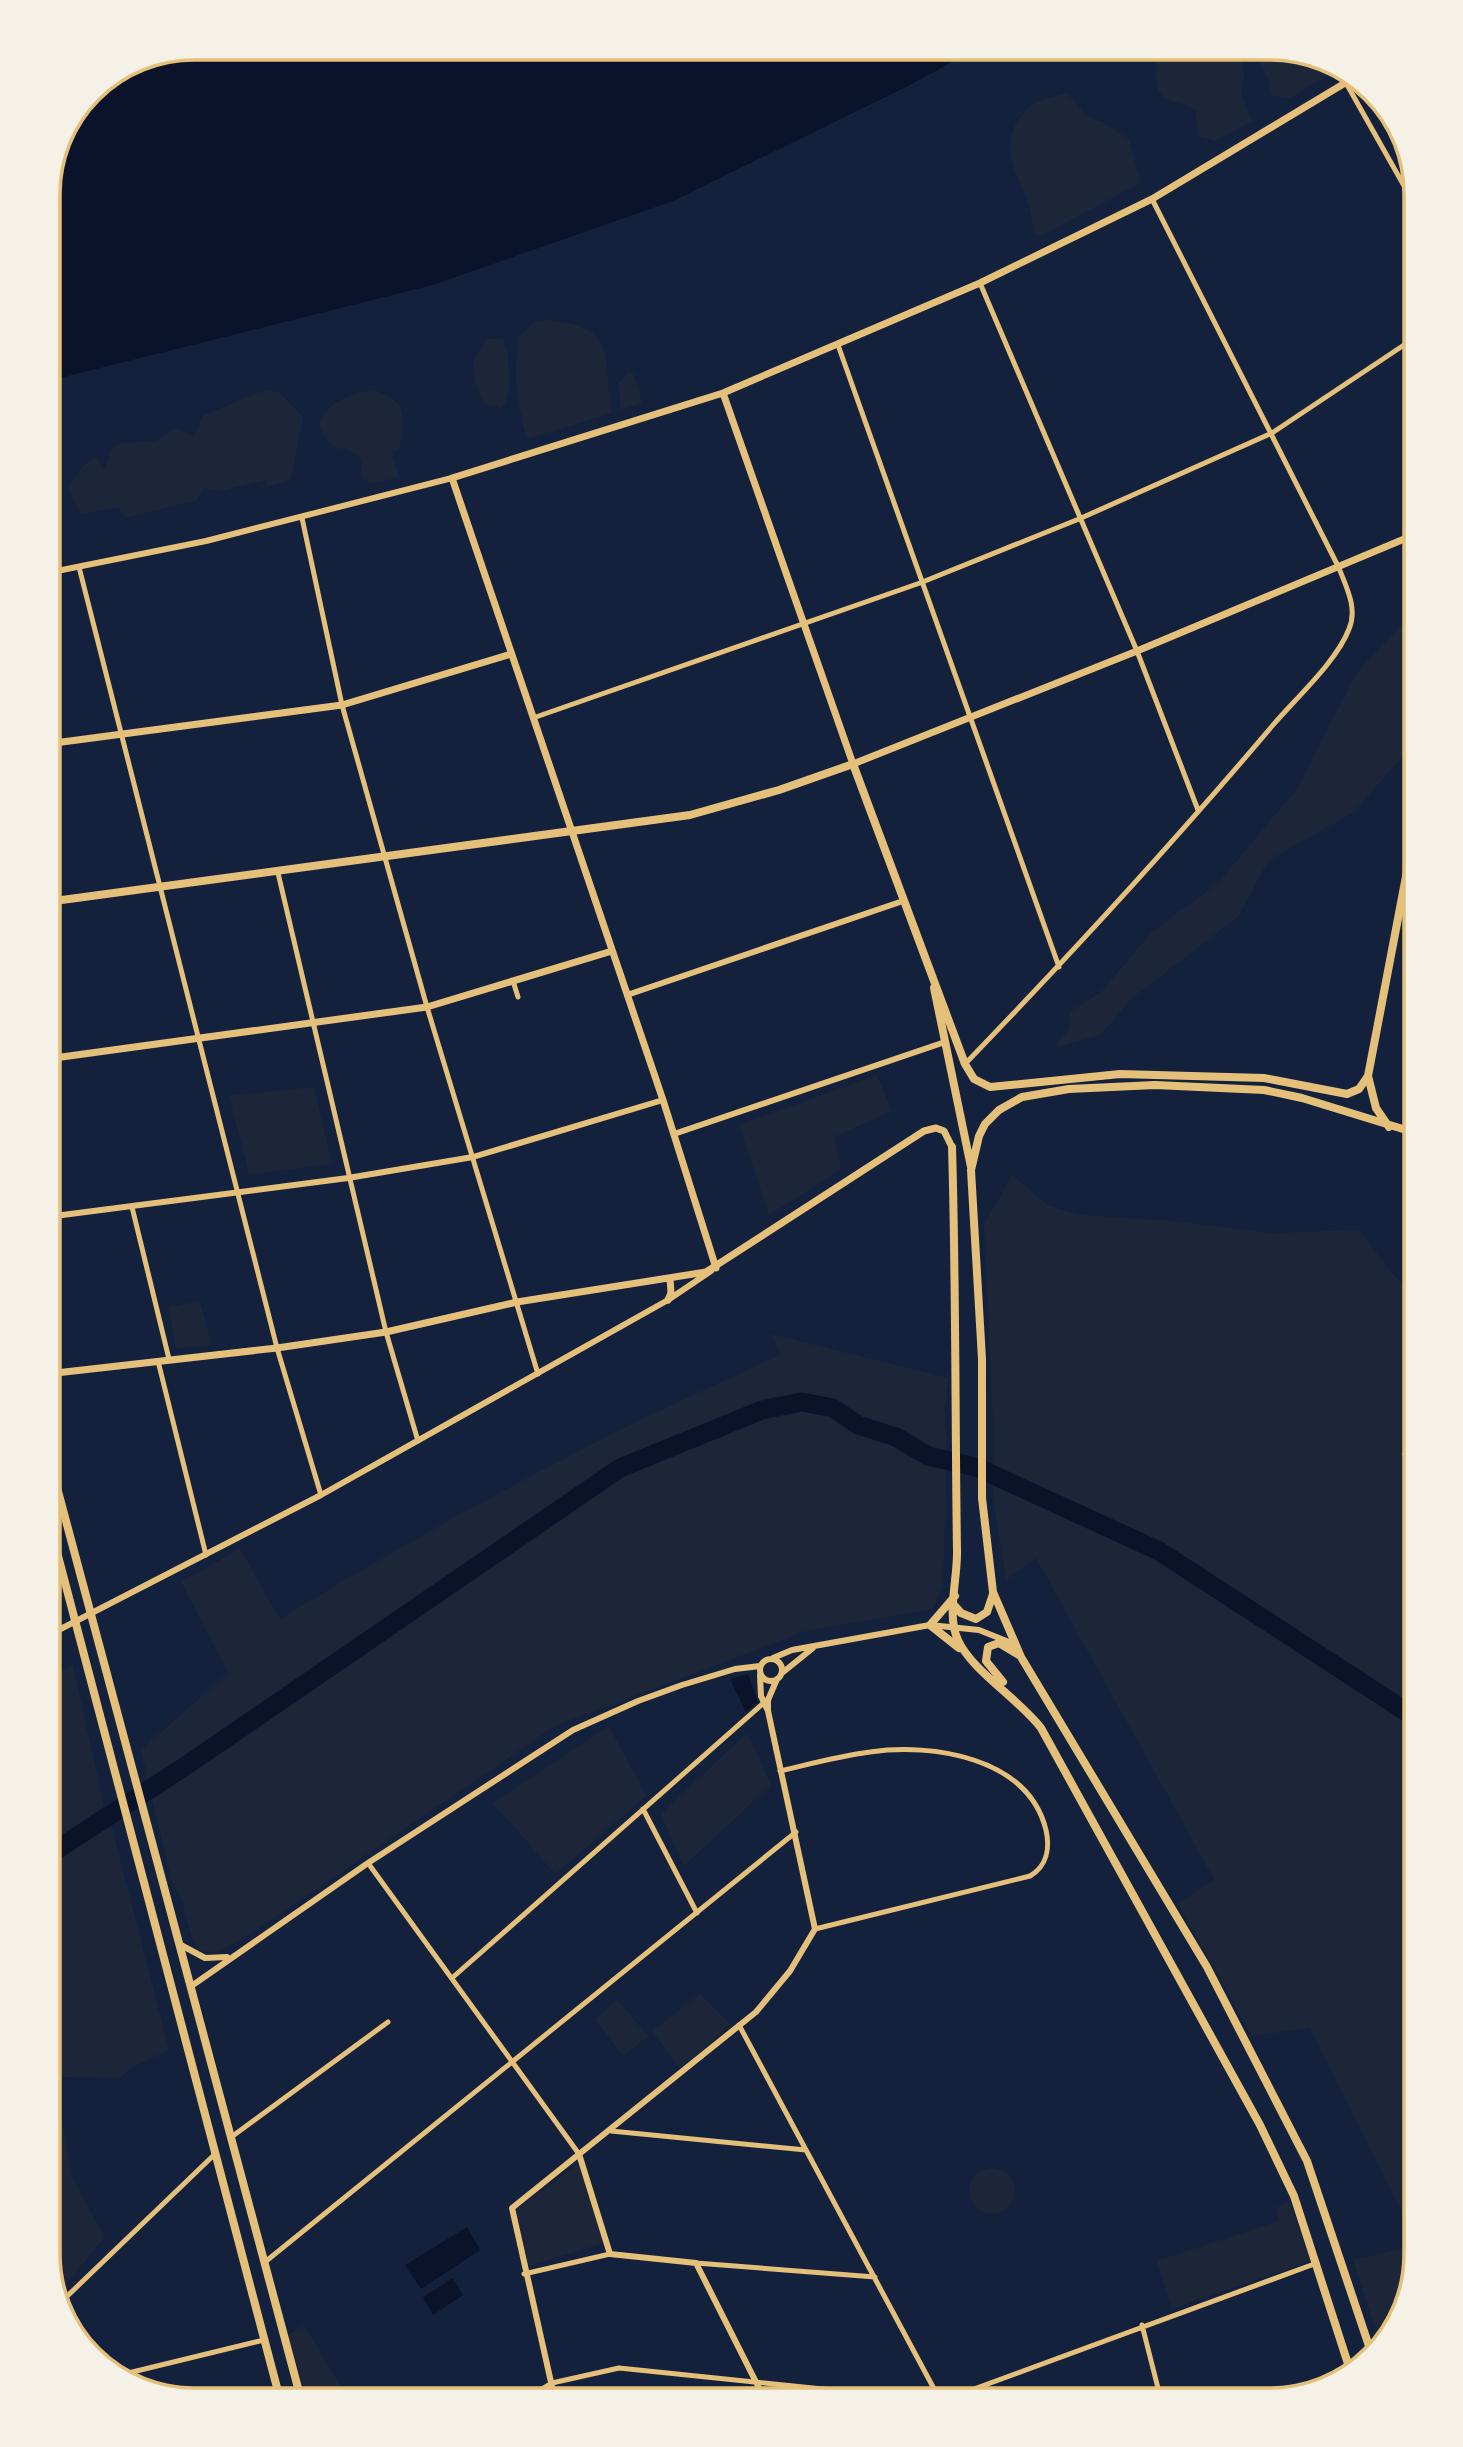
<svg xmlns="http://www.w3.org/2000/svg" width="1463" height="2447" viewBox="0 0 1463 2447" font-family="Spectral,serif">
	<rect width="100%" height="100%" fill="#14213d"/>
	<path fill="#1d2539" d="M1158,48H1240L1244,77L1241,93L1252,121L1215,141L1198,136L1196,111C1188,105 1179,104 1169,100C1149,92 1157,65 1158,48Z
		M1251,48H1279L1321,62L1327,76L1290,98L1270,95L1268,78Z
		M1068,94L1086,116L1103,122L1129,139L1141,183L1042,235L1033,232C1035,193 994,159 1017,122C1030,102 1045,97 1068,94Z
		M547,320C622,328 601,357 612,413L527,439C517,400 513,378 519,337L536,321Z
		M488,339H503C510,353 514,398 501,408L484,404C471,376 466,362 488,339Z
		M628,373L634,374L642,403L621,410L618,383Z
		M265,390L280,393L303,417L291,479L268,487L266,480L220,491L204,488L197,500L125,518L119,507L81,514L67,488L87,462L96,458L105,469L112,448L123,443L155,441L177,428L194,437L202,416Z
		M372,390C410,401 404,416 399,450L392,452L399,477L372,484L362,478L361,459C342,440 335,460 319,426C321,404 353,393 372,390Z
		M1416,610V733L1409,749L1354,812L1268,861L1239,916L1131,999L1101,1035L1053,1048L1069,1029L1070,1012L1102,991L1152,932L1219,882L1296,790L1358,671Z
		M877,1075L892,1111L834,1137L841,1169L769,1215L739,1125Z
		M314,1087L332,1164L249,1174L229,1096Z
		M1012,1175L1049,1206L1081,1215L1171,1221L1272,1233L1359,1230L1389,1270L1416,1297V2239L1310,2028L1252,2036L1178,1904L1214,1879L1036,1558L1006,1580L993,1501V1424L984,1225Z
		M200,1301L212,1346L176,1348L168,1307Z
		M771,1334L948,1378L945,1407L947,1449L943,1584L934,1609L806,1631L555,1726L240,1941L214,1953L201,1951L193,1942L182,1901L171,1880L141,1750L228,1673L181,1582L240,1549L280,1619C441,1521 608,1431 781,1355Z
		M73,1665L104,1806L47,1846V1678Z
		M609,1726L646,1796L555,1874L493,1803Z
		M747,1733L771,1785L684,1866L661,1814Z
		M109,1816L169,2050L129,2069L121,2078L53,2077L73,2179L105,2237L57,2295L47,2253V1856Z
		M700,1994L730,2024L681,2070L652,2031Z
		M617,2000L648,2036L623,2056L595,2019Z
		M579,2163L604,2243L526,2267L513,2212Z
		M969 2191a23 23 0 1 1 46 0a23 23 0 1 1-46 0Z
		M1289,2200L1311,2261L1172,2309L1157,2261L1278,2221L1276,2208Z
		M1416,2245L1391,2334L1380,2344L1353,2260Z
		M304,2325L348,2399H307L288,2335Z"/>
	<path fill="#0b132b" d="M194,47L978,48L906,87L673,201L433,285L48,381V185L59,137L91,90L138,58Z
		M748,1674L758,1702L746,1712L730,1679Z
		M467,2227L480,2250L421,2289L405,2265Z
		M453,2278L463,2295L433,2315L423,2297Z"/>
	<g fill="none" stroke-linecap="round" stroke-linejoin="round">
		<path stroke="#0b132b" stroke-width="19" d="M47,1856L184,1767L620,1468L762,1410L802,1402L833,1408L858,1425L896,1437L928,1456L976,1467L1159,1551L1416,1718"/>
		<path stroke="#e5c07b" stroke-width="5" d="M1346,83L1416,207
			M980,283L1137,651L1198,810
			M838,345L1059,967
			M302,518L342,705L427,1007L538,1374
			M79,567L277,1348L321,1495
			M533,718L920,583L1079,519L1272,433L1416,337
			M278,873L386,1332L418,1441
			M513,981L518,997
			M965,1064C1071,954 1175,841 1273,725C1296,698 1337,661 1349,629C1358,608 1346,587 1339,568L1152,199
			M132,1207L169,1359
			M158,1361L206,1555
			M1405,1454L1416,1443
			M780,1771C810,1764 839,1756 870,1752C932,1743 1028,1757 1046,1830C1050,1848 1047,1866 1030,1876L815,1929
			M643,1809L697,1913
			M368,1863L579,2154
			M452,1978L767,1700
			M739,2025L940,2400
			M611,2131L806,2150
			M230,2138L388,2022
			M265,2262L796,1832
			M696,2263L875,2277
			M524,2274L610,2254
			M59,2304L216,2153
			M1142,2325L1161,2400
			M116,2376L264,2340
			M524,2400L552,2383L619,2368L930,2400
			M944,2400L1317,2263"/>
		<path stroke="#e5c07b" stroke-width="6" d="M47,573L206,541L452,478
			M627,995L903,901
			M674,1134L945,1042
			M47,1217L348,1178L473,1157L663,1100
			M47,1636L321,1495L668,1300L711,1271
			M773,1658L792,1650L930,1625L979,1630L1014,1644
			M760 1670a11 11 0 1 1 22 0a11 11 0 1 1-22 0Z
			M782,1673L813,1648
			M760,1675L761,1696L767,1709
			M179,1944L205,1958L227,1957
			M190,1987L368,1863L573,1730L638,1701L682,1685L735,1669L760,1666
			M579,2154L610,2254L696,2263L765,2400
			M555,2400L512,2208L756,2012L790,1971L815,1929L768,1711V1700L777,1679"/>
		<path stroke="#e5c07b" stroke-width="7" d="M723,393L853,764L1137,651L1416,534
			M47,744L342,705L511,654
			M47,1059L427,1007L612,951
			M716,1268L663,1100L452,478L723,393L980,283L1152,199L1355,77
			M668,1300L671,1293L670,1278
			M47,1374L277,1348L386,1332L517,1302L706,1272L924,1131L936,1128L944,1131L952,1147"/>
		<path stroke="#e5c07b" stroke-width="8" d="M47,902L690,815L779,790L853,764L965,1064L974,1079L990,1087L1120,1074L1264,1078L1347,1094L1359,1089L1368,1076L1416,824
			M934,988L971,1167
			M1368,1076L1376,1108L1389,1127
			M952,1147C956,1281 955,1416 957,1550C958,1578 946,1615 958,1640C971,1670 1019,1699 1041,1728L1260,2125L1294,2196L1350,2370
			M47,1450L301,2399
			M47,1514L280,2399
			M955,1596L930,1625L959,1648
			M954,1605L961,1613L976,1619L987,1612L993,1594
			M1003,1682L986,1661L988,1647L999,1643L1019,1655
			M1371,2352L1307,2161L1207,1967L1021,1657L993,1592L982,1498V1359L971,1170L979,1136L985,1124L999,1110L1022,1097L1069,1089L1155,1085L1264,1090L1302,1098L1416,1133"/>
	</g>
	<path d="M0 0H1463V2447H0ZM194 60H1270A134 134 0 0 1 1404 194V2254A134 134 0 0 1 1270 2388H194A134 134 0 0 1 60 2254V194A134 134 0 0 1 194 60Z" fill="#f6f1e7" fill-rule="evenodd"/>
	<path fill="none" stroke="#e5c07b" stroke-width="3.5" d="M194 60H1270A134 134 0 0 1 1404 194V2254A134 134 0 0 1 1270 2388H194A134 134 0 0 1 60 2254V194A134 134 0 0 1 194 60Z"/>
</svg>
